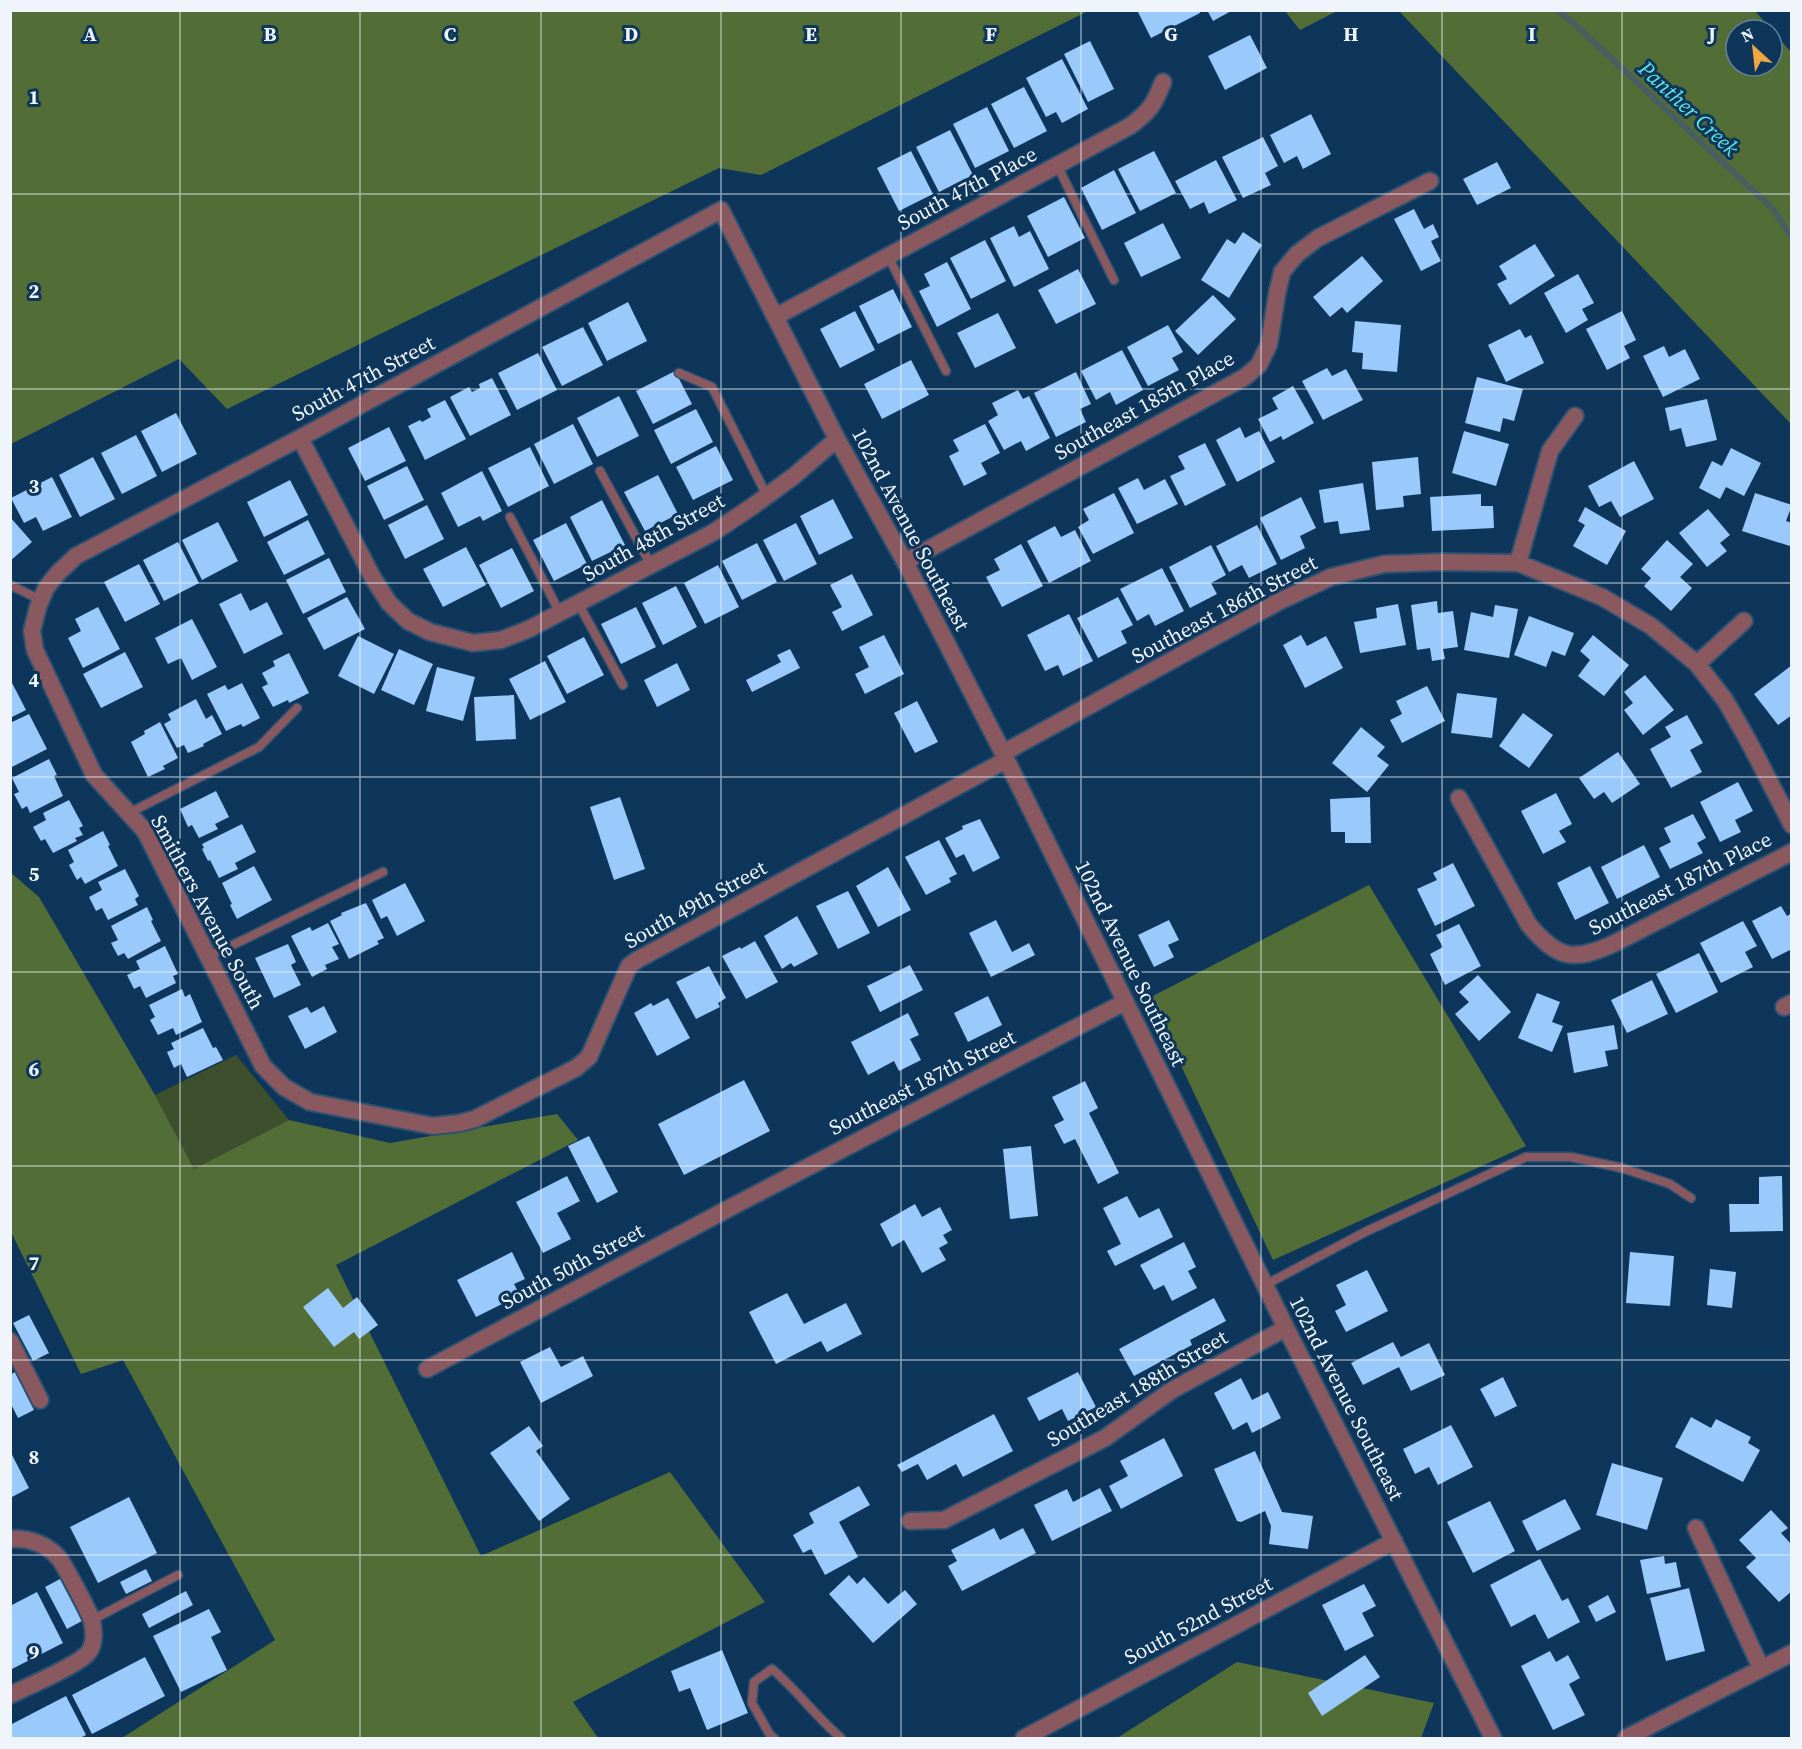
<svg xmlns="http://www.w3.org/2000/svg" width="1802" height="1749" viewBox="0 0 1802 1749" font-family="'Source Serif 4',serif">
	<rect width="100%" height="100%" fill="#0e365b"/>
	<path fill="#3e4f2e" d="M236,1055L289,1120L194,1169L155,1095Z"/>
	<path fill="#526e36" fill-rule="evenodd" d="M11,10H1088V11L761,175L719,168L227,409L179,359L11,444Z
		M1285,11H1337L1300,30Z
		M1399,11H1755L1791,52V424ZM1736,30H1772V66H1736Z
		M10,872L39,897L155,1095L194,1169L289,1120L390,1143L557,1114L578,1140L336,1265L481,1556L670,1472L765,1602L573,1702L598,1738H122L275,1640L123,1360L81,1374L11,1232Z
		M1369,885L1526,1146L1273,1260L1149,998Z
		M1237,1662L1434,1703L1421,1738H1117Z"/>
	<g fill="none" stroke-linecap="round" stroke-linejoin="round">
		<path stroke="#495e60" stroke-width="6" d="M1557,10L1569,19L1773,209L1792,238"/>
	</g>
	<path fill="#9ac9fc" d="M1137,10H1199L1200,13L1151,38Z
		M1207,10H1233L1213,21Z
		M1250,35L1267,68L1225,90L1208,56Z
		M1090,41L1114,89L1088,102L1064,54Z
		M1062,59L1088,109L1062,123L1056,112L1046,117L1026,78Z
		M1024,87L1047,131L1014,148L991,104Z
		M987,107L1009,151L975,168L953,124Z
		M1311,114L1331,154L1303,169L1297,156L1284,163L1270,135Z
		M950,130L973,175L939,192L916,147Z
		M1263,137L1278,166L1265,173L1271,185L1243,198L1222,157Z
		M911,151L933,194L899,211L877,168Z
		M1154,151L1176,193L1140,211L1118,169Z
		M1216,160L1237,200L1209,214L1204,202L1190,209L1175,181Z
		M1497,162L1511,188L1477,205L1463,179Z
		M1114,170L1136,213L1102,230L1081,188Z
		M1064,197L1085,238L1048,257L1027,216Z
		M1414,209L1424,229L1433,224L1439,237L1431,241L1441,261L1421,271L1394,219Z
		M1163,223L1181,258L1141,277L1124,243Z
		M1014,226L1019,237L1030,231L1049,269L1014,287L990,238Z
		M1243,232L1262,245L1229,298L1201,280L1227,239L1235,244Z
		M985,240L1006,281L971,299L950,258Z
		M1535,244L1555,276L1510,305L1497,284L1507,279L1499,266Z
		M1362,256L1383,281L1347,313L1342,307L1330,317L1313,297Z
		M947,262L971,309L937,327L919,291L930,286L924,274Z
		M1078,269L1096,304L1056,324L1038,290Z
		M1578,274L1594,303L1582,309L1588,320L1566,333L1544,293Z
		M893,289L912,327L878,344L859,306Z
		M1213,295L1236,319L1198,355L1175,331Z
		M628,302L647,341L607,361L588,323Z
		M855,311L875,350L840,368L820,329Z
		M1622,311L1636,340L1624,346L1630,358L1607,370L1586,329Z
		M998,313L1016,348L975,368L957,333Z
		M1355,321L1401,325L1397,372L1362,369L1363,353L1352,352Z
		M1168,325L1183,352L1172,358L1179,370L1148,386L1127,347Z
		M583,327L603,365L562,386L542,347Z
		M1520,329L1525,338L1531,335L1544,363L1506,382L1488,345Z
		M1664,346L1669,357L1685,349L1700,379L1663,397L1643,356Z
		M1122,350L1143,390L1116,405L1110,392L1096,400L1081,371Z
		M538,353L557,390L517,410L498,373Z
		M911,360L929,395L882,419L864,384Z
		M1327,368L1332,376L1346,369L1363,400L1323,420L1302,381Z
		M675,371L692,404L653,424L636,391Z
		M1076,372L1091,404L1080,409L1086,422L1056,437L1034,393Z
		M1477,377L1523,389L1514,421L1503,418L1500,432L1465,423Z
		M492,378L511,415L470,436L450,397L469,387L472,392L480,388L479,384Z
		M1293,386L1314,423L1283,440L1281,436L1270,442L1258,419L1278,409L1272,398Z
		M1018,390L1023,399L1029,396L1050,438L1026,451L1021,441L1004,450L988,421L998,415L992,403Z
		M619,396L639,436L597,457L577,418Z
		M1707,399L1717,440L1686,447L1681,428L1670,431L1665,408Z
		M445,400L466,439L425,460L408,426L420,420L422,422L431,417L427,409Z
		M696,409L713,442L671,464L654,430Z
		M176,413L197,454L162,472L141,431Z
		M573,424L593,464L554,484L534,444Z
		M985,424L1000,453L981,463L987,474L964,486L949,456L959,451L953,440Z
		M389,427L406,461L365,481L348,448Z
		M1240,427L1245,438L1259,431L1275,462L1237,482L1216,440Z
		M1464,431L1509,444L1496,486L1452,473Z
		M136,435L157,476L122,494L101,453Z
		M1205,443L1226,485L1185,506L1170,476L1185,469L1178,456Z
		M716,446L733,480L693,500L676,467Z
		M530,447L549,486L508,507L488,468Z
		M1731,448L1761,463L1744,496L1726,487L1720,499L1699,488L1712,461L1722,466Z
		M93,457L115,499L80,517L59,475Z
		M1418,457L1421,494L1403,496L1404,507L1376,510L1372,462Z
		M1634,461L1654,499L1620,517L1611,501L1599,507L1588,486Z
		M407,466L424,500L384,520L367,486Z
		M482,471L502,511L483,521L480,516L458,527L441,493Z
		M658,475L678,514L645,531L624,492Z
		M52,477L72,517L43,531L36,517L24,523L11,498Z
		M1138,478L1144,490L1165,479L1178,504L1137,524L1118,488Z
		M290,480L308,515L264,537L247,502Z
		M1363,483L1370,530L1340,534L1338,521L1324,523L1319,490Z
		M1114,493L1134,533L1093,554L1078,527L1089,520L1083,509Z
		M1755,493L1792,505L1786,521L1792,523V541L1790,546L1742,531Z
		M1481,494V506H1493L1494,528L1432,531L1430,497Z
		M1301,497L1316,528L1300,536L1305,548L1281,560L1260,518Z
		M833,499L853,538L819,555L800,516Z
		M602,500L625,545L592,561L570,517Z
		M427,505L444,539L405,559L388,525Z
		M1585,507L1626,531L1607,565L1573,546L1585,525L1578,521Z
		M1708,509L1730,535L1720,543L1727,551L1707,567L1679,533Z
		M10,517L32,542L10,561Z
		M308,520L325,554L284,575L267,542Z
		M218,522L238,561L202,580L182,540Z
		M566,523L587,564L554,581L533,540Z
		M796,523L817,564L784,581L763,540Z
		M1257,525L1277,564L1249,578L1242,565L1229,572L1216,546Z
		M1055,526L1061,537L1075,530L1091,561L1049,583L1027,541Z
		M1667,540L1693,564L1680,577L1692,588L1671,611L1644,586L1651,578L1641,569Z
		M178,542L199,583L164,601L143,560Z
		M757,543L777,582L742,600L722,561Z
		M1021,544L1043,586L1002,607L986,577L1000,570L994,559Z
		M1211,545L1226,575L1211,583L1217,594L1190,608L1169,567Z
		M466,547L486,585L443,607L423,569Z
		M512,548L534,591L501,608L479,565Z
		M329,558L346,592L303,614L286,580Z
		M139,564L160,604L125,622L104,582Z
		M718,565L739,607L705,624L684,583Z
		M1162,568L1184,611L1155,626L1149,614L1137,621L1120,589Z
		M852,574L873,615L842,631L832,612L842,607L830,585Z
		M676,586L697,627L663,645L642,603Z
		M241,593L250,611L267,602L283,634L244,654L219,604Z
		M347,597L365,629L324,650L307,618Z
		M1118,597L1133,625L1121,631L1127,643L1098,658L1077,618Z
		M1437,601L1438,613L1453,611L1458,647L1443,649L1445,659L1432,661L1430,648L1417,650L1411,605Z
		M1398,604L1406,645L1360,653L1354,622L1377,618L1376,608Z
		M1495,605L1518,609L1509,658L1464,650L1471,612L1493,617Z
		M98,607L120,649L83,668L68,638L81,631L75,619Z
		M636,607L656,647L621,664L601,624Z
		M1069,614L1093,661L1063,676L1058,665L1045,671L1027,635Z
		M1529,616L1574,633L1565,656L1552,651L1546,667L1514,655Z
		M192,619L217,667L192,680L181,658L168,664L155,638Z
		M884,635L904,674L865,694L855,674L869,667L859,647Z
		M1301,635L1307,646L1326,636L1343,668L1305,688L1283,645Z
		M1593,635L1629,665L1604,696L1578,676L1590,660L1580,651Z
		M358,636L394,654L374,694L338,676Z
		M584,637L604,675L567,694L547,656Z
		M399,649L433,664L414,705L381,690Z
		M790,649L800,668L752,692L746,680L781,662L777,655Z
		M125,652L143,687L101,708L83,674Z
		M289,653L309,693L289,703L288,700L273,707L262,687L268,684L262,673L275,666L273,661Z
		M545,661L566,702L530,720L509,679Z
		M677,663L690,690L657,707L644,680Z
		M1792,665V715L1778,725L1754,694Z
		M437,667L475,677L463,721L426,711Z
		M1645,675L1674,710L1643,735L1624,710L1633,703L1624,692Z
		M10,679L26,710L10,718Z
		M242,683L260,718L243,727L241,724L226,731L207,694L225,685L228,690Z
		M1427,686L1445,721L1402,743L1390,720L1402,714L1396,701Z
		M1457,693L1497,698L1492,738L1451,733Z
		M514,695L516,739L476,741L474,697Z
		M196,699L206,719L212,715L222,734L203,744L204,746L188,753L184,745L177,748L164,724L171,720L168,714Z
		M917,701L938,742L915,753L894,713Z
		M1523,713L1553,735L1529,768L1499,746Z
		M29,714L47,749L10,768V723Z
		M1687,715L1703,743L1690,750L1702,772L1671,788L1650,749L1671,737L1665,727Z
		M160,722L178,758L163,766L165,769L148,777L131,742L145,734L144,731Z
		M1361,727L1385,747L1377,756L1389,765L1367,792L1332,763Z
		M1618,752L1640,784L1612,803L1604,792L1594,799L1579,778Z
		M49,759L57,775L54,776L63,796L30,813L27,806L22,809L14,794L19,792L12,778Z
		M1738,782L1753,811L1735,820L1741,832L1720,842L1700,802Z
		M216,791L229,817L215,824L218,829L199,838L192,825L188,827L180,809Z
		M1556,793L1572,824L1559,831L1566,842L1543,854L1521,811Z
		M620,797L645,869L614,880L590,807Z
		M1370,797L1371,843H1345V832H1331L1330,799Z
		M69,800L83,826L79,828L83,835L75,838L77,841L53,853L45,839L41,841L33,827L46,820L43,813Z
		M1693,814L1706,838L1697,843L1703,853L1670,869L1659,848L1671,842L1664,828Z
		M980,819L1000,858L973,872L964,854L956,858L945,838L963,829L962,826Z
		M242,824L256,852L235,863L238,869L219,878L210,860L208,861L202,849L204,848L202,844Z
		M103,831L110,845L108,846L118,866L85,884L81,877L77,880L69,865L74,862L68,850Z
		M939,840L957,874L949,878L951,882L926,895L905,857Z
		M1644,845L1660,877L1617,899L1601,867Z
		M1453,863L1475,906L1435,926L1417,889L1437,880L1433,873Z
		M254,866L272,900L237,919L230,905L232,904L222,883Z
		M1590,866L1609,903L1575,920L1557,883Z
		M888,867L911,910L878,927L856,886Z
		M125,869L139,896L135,899L138,905L108,920L102,908L96,911L89,897L102,890L98,882Z
		M405,883L425,921L397,936L387,916L381,919L372,900Z
		M848,891L870,933L838,949L816,906Z
		M366,903L384,938L377,941L379,944L349,959L330,921L342,915L341,913Z
		M1781,906L1787,916L1792,913V949L1772,959L1752,921Z
		M147,907L153,920L151,921L161,941L128,959L124,953L118,956L111,943L118,940L111,926Z
		M797,916L818,954L794,967L791,963L782,969L764,936Z
		M996,920L1012,952L1029,943L1035,955L991,977L969,933Z
		M1169,920L1179,940L1168,945L1174,957L1154,967L1138,935Z
		M1743,921L1757,946L1745,952L1753,967L1721,983L1700,943Z
		M328,923L339,944L332,947L339,959L325,965L327,969L312,977L291,936L310,927L312,931Z
		M1459,924L1481,966L1445,985L1430,954L1443,947L1436,935Z
		M755,941L778,982L746,999L722,956L740,947L741,949Z
		M288,944L296,962L291,965L301,985L274,998L255,958Z
		M165,946L178,974L173,976L176,983L146,998L140,986L134,989L127,975L140,969L136,961Z
		M1699,953L1718,992L1676,1013L1656,974Z
		M910,965L923,990L880,1012L867,986Z
		M709,966L726,998L718,1003L720,1007L696,1019L676,982Z
		M1478,975L1511,1012L1479,1041L1455,1014L1469,1002L1459,992Z
		M1652,980L1668,1014L1627,1033L1611,1000Z
		M182,989L185,997L190,994L202,1022L176,1035L173,1028L158,1035L150,1020L155,1017L149,1005Z
		M1537,993L1560,1002L1552,1022L1563,1026L1552,1052L1518,1038Z
		M988,996L1002,1025L968,1042L954,1013Z
		M668,998L690,1038L657,1056L634,1013L651,1003L653,1006Z
		M324,1006L337,1032L305,1049L288,1016L307,1007L311,1013Z
		M908,1013L919,1035L910,1039L921,1060L899,1071L894,1061L868,1075L851,1042Z
		M1614,1025L1618,1049L1605,1051L1608,1066L1574,1073L1567,1033Z
		M203,1028L213,1048L216,1047L223,1060L187,1077L181,1064L174,1068L167,1052L174,1049L171,1043Z
		M744,1080L770,1131L684,1175L658,1124Z
		M1085,1081L1098,1108L1089,1113L1119,1173L1098,1184L1075,1139L1064,1144L1054,1125L1064,1120L1052,1097Z
		M589,1136L618,1192L597,1203L568,1146Z
		M1031,1146L1038,1216L1010,1219L1003,1149Z
		M567,1176L580,1201L557,1213L571,1239L543,1253L516,1202Z
		M1782,1176L1783,1231L1730,1232L1729,1204H1759V1177Z
		M1127,1196L1139,1218L1159,1208L1173,1237L1115,1266L1107,1251L1121,1244L1103,1208Z
		M915,1204L922,1217L940,1207L952,1230L943,1235L948,1243L939,1248L946,1260L922,1273L904,1240L892,1247L880,1224Z
		M1184,1242L1196,1267L1188,1271L1197,1288L1172,1301L1164,1285L1154,1290L1140,1265Z
		M512,1252L525,1279L514,1284L520,1295L476,1317L457,1280Z
		M1630,1252L1674,1256L1670,1306L1626,1303Z
		M1710,1269L1736,1272L1732,1308L1707,1305Z
		M1367,1270L1388,1311L1346,1332L1335,1311L1346,1305L1336,1285Z
		M328,1288L343,1308L357,1297L378,1325L359,1339L354,1332L334,1347L303,1307Z
		M787,1293L804,1324L846,1303L862,1334L827,1352L821,1341L776,1364L749,1312Z
		M1214,1298L1226,1321L1190,1340L1192,1345L1134,1376L1119,1349Z
		M29,1315L49,1353L33,1361L13,1323Z
		M1393,1342L1401,1357L1429,1343L1445,1375L1411,1391L1399,1367L1363,1385L1351,1363Z
		M550,1347L561,1367L583,1356L593,1376L541,1403L520,1362Z
		M15,1372L34,1410L18,1418L10,1402V1375Z
		M1078,1372L1096,1407L1068,1421L1062,1409L1039,1421L1027,1398Z
		M1503,1377L1517,1406L1495,1417L1480,1389Z
		M1241,1378L1252,1400L1268,1392L1281,1418L1252,1433L1247,1422L1233,1430L1214,1393Z
		M994,1414L1013,1451L963,1477L956,1464L927,1480L918,1464L902,1472L897,1465Z
		M1691,1417L1711,1428L1716,1419L1751,1437L1748,1443L1760,1450L1743,1482L1675,1447Z
		M1451,1425L1473,1467L1438,1485L1429,1467L1415,1474L1403,1449Z
		M529,1426L543,1446L536,1451L570,1499L539,1521L490,1453Z
		M1164,1438L1183,1476L1121,1509L1109,1486L1128,1476L1120,1461Z
		M10,1451L29,1488L10,1498Z
		M1255,1451L1282,1512L1313,1516L1308,1549L1269,1544L1271,1526L1265,1511L1241,1522L1237,1521L1214,1469Z
		M1612,1463L1663,1478L1647,1530L1596,1515Z
		M859,1486L870,1505L839,1522L858,1557L825,1575L811,1549L803,1553L793,1535L814,1523L809,1513Z
		M1100,1488L1112,1511L1052,1541L1034,1505L1067,1489L1073,1502Z
		M129,1497L157,1553L98,1583L70,1527Z
		M1565,1499L1581,1529L1537,1551L1522,1521Z
		M1490,1501L1515,1551L1473,1573L1447,1522Z
		M1771,1510L1788,1528L1781,1533L1792,1545V1591L1779,1602L1746,1567L1756,1558L1739,1540Z
		M994,1528L1000,1540L1023,1528L1036,1553L962,1591L948,1566L957,1561L951,1550Z
		M1664,1556L1665,1564L1676,1562L1681,1587L1647,1594L1640,1560Z
		M1540,1559L1562,1601L1568,1598L1580,1622L1548,1639L1535,1614L1511,1627L1490,1585Z
		M146,1569L152,1581L126,1594L120,1582Z
		M849,1575L857,1584L864,1577L888,1604L905,1590L917,1604L873,1643L829,1594Z
		M60,1579L82,1621L67,1629L45,1587Z
		M1364,1584L1376,1606L1362,1613L1374,1636L1345,1651L1322,1605Z
		M1689,1588L1705,1651L1666,1661L1650,1598Z
		M186,1591L193,1605L149,1628L142,1614Z
		M37,1592L63,1643L10,1670V1606Z
		M1608,1595L1616,1612L1596,1622L1588,1606Z
		M209,1609L221,1632L211,1637L227,1670L181,1692L153,1636Z
		M722,1650L748,1713L707,1730L690,1688L679,1692L671,1671Z
		M1550,1651L1556,1662L1568,1655L1580,1678L1569,1684L1585,1715L1553,1730L1521,1666Z
		M1365,1655L1380,1677L1322,1716L1308,1693Z
		M145,1657L165,1696L92,1734L72,1695Z
		M66,1696L86,1735L80,1738H10V1725Z"/>
	<g fill="none" stroke-linecap="round" stroke-linejoin="round">
		<defs>
			<path id="service" d="M1057,165L1114,280
				M888,256L946,371
				M679,373L712,387L767,496
				M600,471L651,565
				M510,517L560,613
				M10,585L41,600
				M578,603L623,685
				M129,813L259,747L297,708
				M208,957L383,872
				M1265,1285L1365,1232L1526,1157H1571L1622,1168L1670,1184L1691,1198
				M92,1620L178,1575
				M774,1738L770,1735L752,1703L754,1682L772,1669C797,1690 816,1717 841,1738"/>
			<path id="minor" d="M775,317L1130,126C1150,111 1154,105 1163,82
				M300,438L373,578L389,603L408,621L430,632L473,643L501,640L529,629L714,532L753,506L794,476L837,439
				M905,562L1245,377L1259,365L1269,344L1277,294L1282,272L1297,254L1318,238L1430,181
				M1518,563L1550,451L1575,416
				M1697,664L1744,621
				M1003,753L1280,601L1331,577L1384,564L1442,562L1518,563L1602,597L1651,626L1697,664L1725,700L1749,742L1792,825
				M1006,760L637,960L629,966L589,1057L576,1068L475,1119L460,1123L433,1126L310,1102L284,1087L263,1066L145,831L94,775L35,650L32,631L38,607L46,588L58,573L76,556L300,438L721,210L837,439L905,562L1003,753L1286,1328L1493,1738
				M1459,798L1529,925C1558,959 1573,962 1613,944L1792,852
				M1784,1007L1792,1003
				M10,1341L40,1400
				M427,1369L739,1203L1125,1002
				M910,1521L944,1520L1105,1438L1172,1390L1286,1328
				M1696,1528L1761,1668
				M10,1539C26,1537 46,1544 57,1556C63,1561 90,1614 92,1621C94,1631 95,1645 88,1653C78,1665 27,1687 10,1695
				M1024,1738L1394,1541
				M1626,1738L1792,1653"/>
		</defs>
		<use href="#service" stroke="#2e5171" stroke-width="11"/>
		<use href="#minor" stroke="#2e5171" stroke-width="20"/>
		<use href="#service" stroke="#8a595f" stroke-width="8"/>
		<use href="#minor" stroke="#8a595f" stroke-width="16"/>
	</g>
	<path fill="none" stroke="#f0f5fb" stroke-width="1.5" stroke-opacity="0.55" d="M180,10V1738M360,10V1738M541,10V1738M721,10V1738M901,10V1738M1081,10V1738M1261,10V1738M1442,10V1738M1622,10V1738M10,194H1792M10,389H1792M10,583H1792M10,777H1792M10,972H1792M10,1166H1792M10,1360H1792M10,1555H1792"/>
	<g text-anchor="middle" dominant-baseline="central" stroke-width="6" stroke-linejoin="round" paint-order="stroke">
		<g font-size="21" fill="#f0f5fb" stroke="#0e365b">
			<text transform="translate(967 188) rotate(-28)">South 47th Place</text>
			<text transform="translate(363 378) rotate(-28)">South 47th Street</text>
			<text transform="translate(1144 405) rotate(-29)">Southeast 185th Place</text>
			<text transform="translate(911 529) rotate(62)">102nd Avenue Southeast</text>
			<text transform="translate(653 537) rotate(-29)">South 48th Street</text>
			<text transform="translate(1224 609) rotate(-28)">Southeast 186th Street</text>
			<text transform="translate(1680 883) rotate(-27)">Southeast 187th Place</text>
			<text transform="translate(695 904) rotate(-29)">South 49th Street</text>
			<text transform="translate(208 912) rotate(62)">Smithers Avenue South</text>
			<text transform="translate(1131 963) rotate(64)">102nd Avenue Southeast</text>
			<text transform="translate(922 1082) rotate(-27)">Southeast 187th Street</text>
			<text transform="translate(572 1266) rotate(-28)">South 50th Street</text>
			<text transform="translate(1137 1388) rotate(-31)">Southeast 188th Street</text>
			<text transform="translate(1347 1398) rotate(63)">102nd Avenue Southeast</text>
			<text transform="translate(1198 1620) rotate(-28)">South 52nd Street</text>
		</g>
		<g font-size="22" font-style="italic" fill="#5de5de" stroke="#0e365b">
			<text transform="translate(1689 108) rotate(43)">Panther Creek</text>
		</g>
	</g>
	<g font-size="20" text-anchor="middle" font-weight="bold" fill="#f0f5fb" stroke="#0e365b" stroke-width="6" stroke-linejoin="round" paint-order="stroke">
		<text x="90" y="41">A</text>
		<text x="270" y="41">B</text>
		<text x="450" y="41">C</text>
		<text x="631" y="41">D</text>
		<text x="811" y="41">E</text>
		<text x="991" y="41">F</text>
		<text x="1171" y="41">G</text>
		<text x="1351" y="41">H</text>
		<text x="1532" y="41">I</text>
		<text x="1712" y="41">J</text>
		<text x="34" y="104">1</text>
		<text x="34" y="298">2</text>
		<text x="34" y="493">3</text>
		<text x="34" y="687">4</text>
		<text x="34" y="881">5</text>
		<text x="34" y="1076">6</text>
		<text x="34" y="1270">7</text>
		<text x="34" y="1464">8</text>
		<text x="34" y="1659">9</text>
	</g>
	<rect width="1802" height="1749" fill="none" stroke="#f0f5fb" stroke-width="24"/>
	<g transform="translate(1754 48) rotate(333)"><circle r="28" fill="#0e365b" stroke="#68829b" stroke-width="1.5"/>
	<path d="M0-4.5L10 22L0 15L-10 22Z" fill="#f1a640"/>
	<text y="-9" font-size="16" font-weight="bold" text-anchor="middle" fill="#f0f5fb">N</text>
	</g>
</svg>
